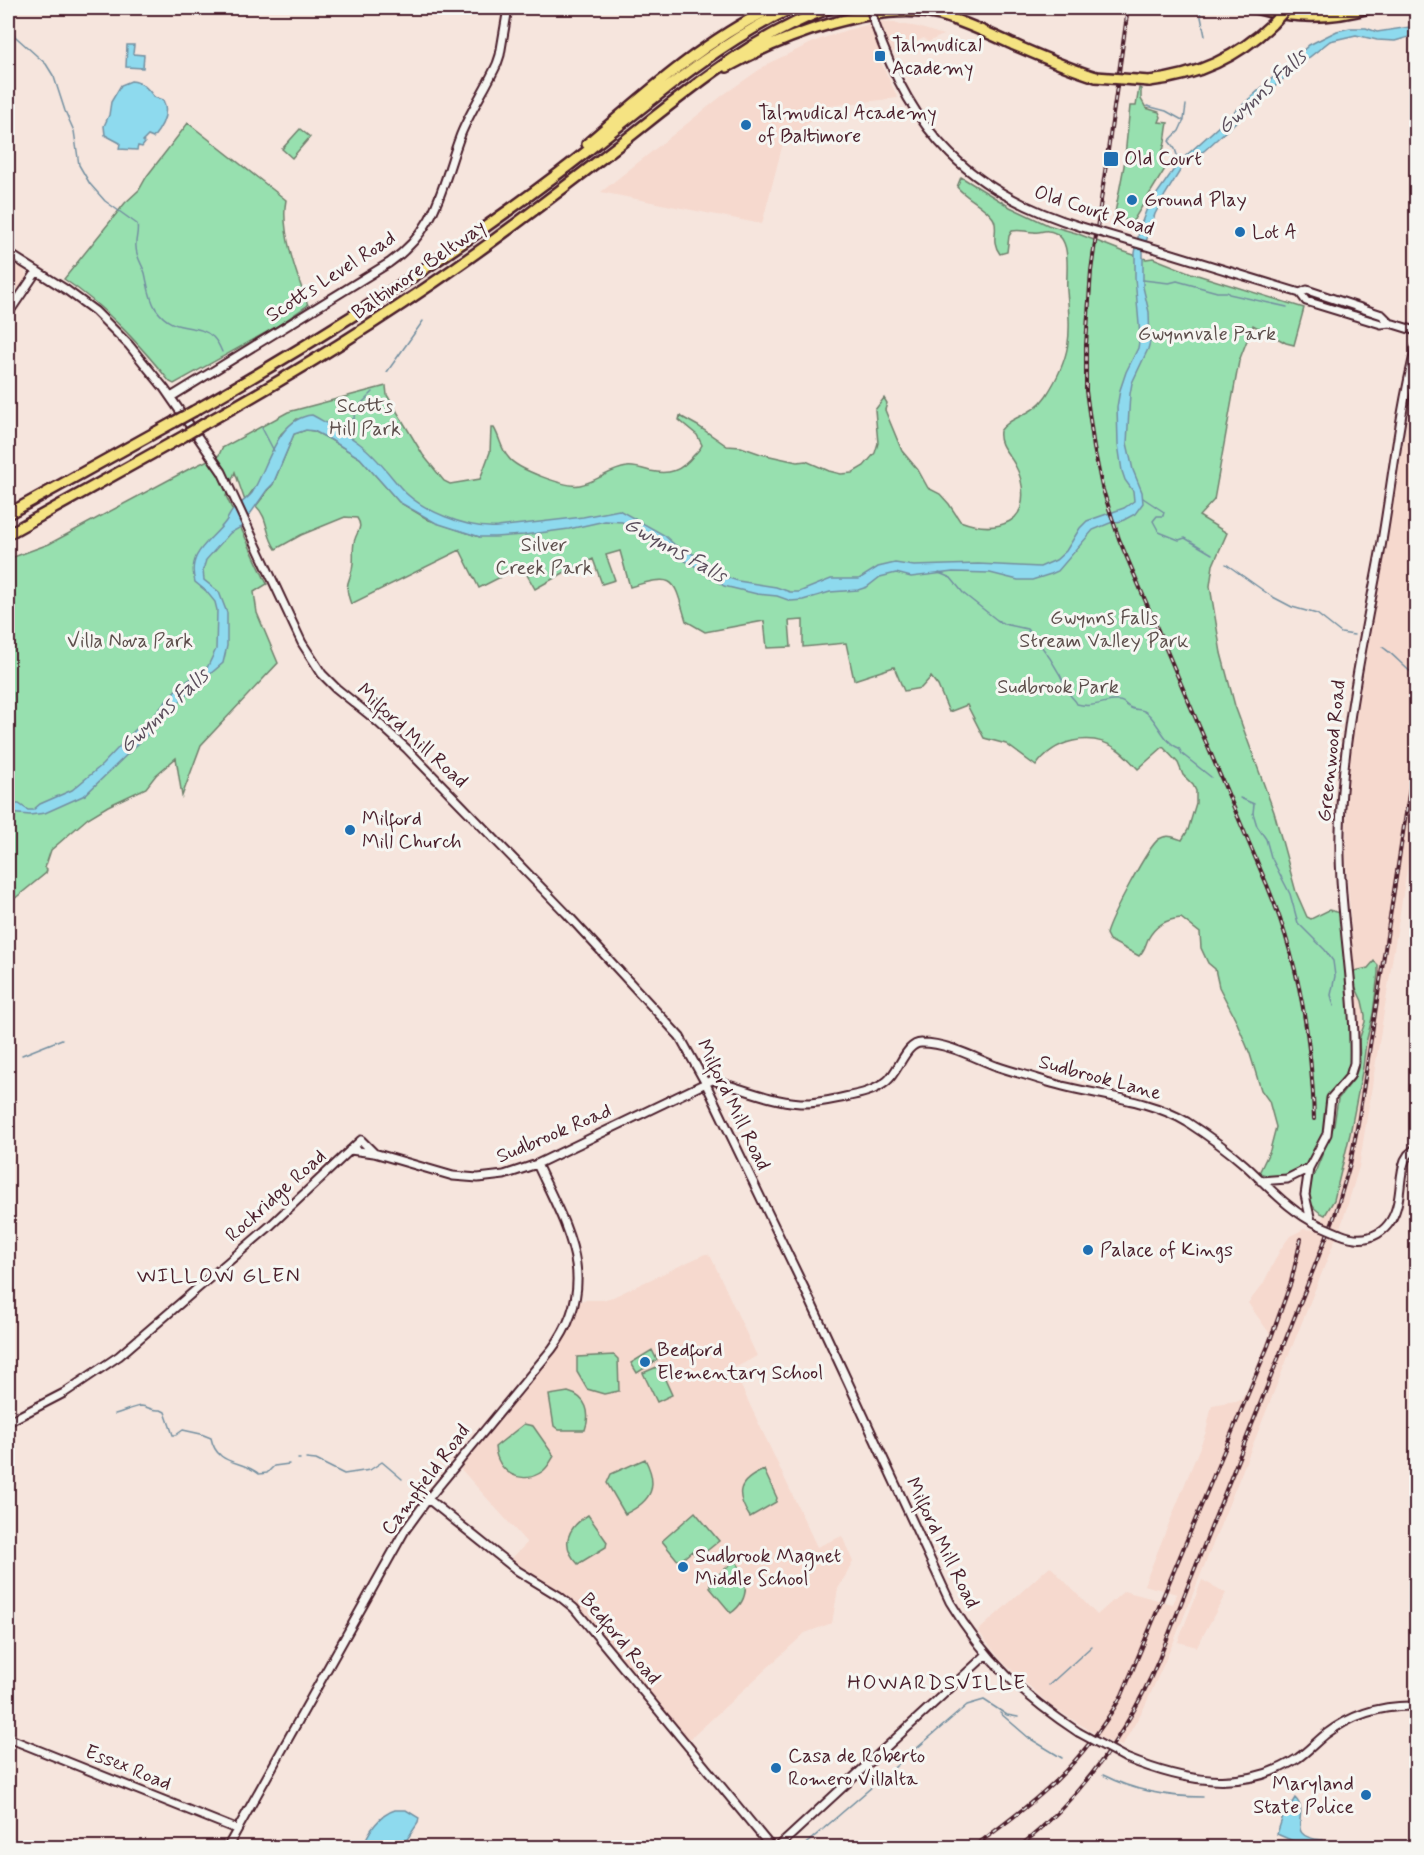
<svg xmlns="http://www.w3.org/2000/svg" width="1424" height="1855" viewBox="0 0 1424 1855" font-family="Mynerve,sans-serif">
	<rect width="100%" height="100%" fill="#f6e5dd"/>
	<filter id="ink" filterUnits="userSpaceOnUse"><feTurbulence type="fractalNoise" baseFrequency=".0167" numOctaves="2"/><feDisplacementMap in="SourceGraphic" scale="12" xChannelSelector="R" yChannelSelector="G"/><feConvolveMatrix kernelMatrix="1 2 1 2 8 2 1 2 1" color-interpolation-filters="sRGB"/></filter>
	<g filter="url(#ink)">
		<path fill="#f6d9ce" d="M883,21L918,27L943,35L928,42L924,38L879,58L898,98L830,106L783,143L762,224L601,192L723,95L769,63L818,40L847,30Z
			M8,258L24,269L27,276L21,289L8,307Z
			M1416,369V813L1359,1167L1343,1220L1174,1641L1144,1708L1122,1746L1107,1741L1051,1706L1001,1660L978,1631L1050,1566L1097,1615L1124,1591L1173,1604L1177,1594L1144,1585L1206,1432L1212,1405L1241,1400L1248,1389L1270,1334L1248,1303L1263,1284L1280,1250L1290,1236L1304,1229L1318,1230L1325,1212L1342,1147L1350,1144L1343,1091L1354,1079L1358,1071L1360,1054L1346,856L1347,783L1353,733Z
			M705,1254H708L711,1257L757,1356L733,1369L817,1547L842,1536L853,1562L838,1589L832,1623L805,1633L688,1741L577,1606L561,1593L540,1582L509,1561L527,1543L459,1467L557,1348L571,1327L580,1301L584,1300H602L613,1297Z
			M1202,1580L1226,1593L1197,1647L1178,1642Z"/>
		<path fill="#97e0af" stroke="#70806d" stroke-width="1.5" d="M1139,88L1141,89V99L1146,108L1159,112L1161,117L1159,122L1168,123C1165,136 1167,144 1160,157L1165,169L1133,221L1114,218L1124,166L1130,106H1136Z
			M188,123L286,200C280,230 297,276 308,305L276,327L174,384L170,382C138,343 106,307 64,279L125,203L139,190L147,176Z
			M300,129L310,137L292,158L282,149Z
			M961,177L1010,207L1048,225L1076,233L1122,251L1146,259L1153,258L1191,273L1304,308L1294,345L1286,343L1253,325L1239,361L1214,500L1199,516L1227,533L1213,565L1210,586L1221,653L1235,706L1274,812L1296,892L1307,917L1311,919L1329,910L1341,913L1351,1039V1063L1347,1075L1328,1097L1325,1133L1315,1154L1304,1169H1297L1293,1173L1273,1177L1259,1173L1270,1150L1276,1127L1269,1101L1261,1090L1250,1054L1235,1018L1219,987L1215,969L1208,963L1201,948L1200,933L1181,918C1167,919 1155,926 1148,939C1145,946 1145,950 1139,956L1109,940L1106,934C1110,919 1148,846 1159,839C1167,834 1174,837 1182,840L1188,830L1196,803V791L1193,785L1183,775L1178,763L1163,747L1138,769C1131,762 1125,754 1117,749C1090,731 1054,740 1036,766L1006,744L984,738L967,705L949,712L938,686L931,677L921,688L904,691L894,667L854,680L846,643L803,647V620L789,621L791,647L767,648L764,621L705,632L686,621C673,577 676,574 630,587L620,551L606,555L615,580L602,584L593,559L567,571L535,589L522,566L479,588L460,550L351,604C342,580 352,582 353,563C354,555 352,546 355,539C358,530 363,527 357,518L345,517L301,535L276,549C265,535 269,518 256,506L273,484L294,434L306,430L314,431L331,440L360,458L399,502L429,520L480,537L426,512L377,468L297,419L281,434L259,482L245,501L235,472L226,496L267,584L254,592L257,613L278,663L201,745L182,796L176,758L156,775L146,788L108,806L88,818L51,850L45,868L47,870L46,873L8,904V559L49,544L189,469L219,455L222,448L288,412L386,386L387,395L423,455L444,481L450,484L480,479L490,452L491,428H494C500,438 501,449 508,457C516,469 566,488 580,485C596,482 610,469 627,467C634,466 643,469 650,471C670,475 681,471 694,455C698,451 700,450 702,445L697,435L679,420L680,416L698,426L727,446L741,447L761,454L797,462L806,461L829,471L841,474L852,473L864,466L875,453L878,443L875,410L884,398L887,403L885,410L902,451L918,470L928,488L940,494L949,504L960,521C976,527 994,530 1010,521C1028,511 1024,481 1015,465C1009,453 998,446 1000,431C1011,415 1032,417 1046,396C1072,356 1071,335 1067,291C1065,274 1075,234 1048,231C1044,230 1039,233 1034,232C1025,232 1021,229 1012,231L1009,236L1007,252L1000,254C989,239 1000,229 993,218C984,205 967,199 957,187Z
			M1374,961L1378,965V973L1373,1014L1366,1043L1363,1067L1350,1134L1334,1200L1325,1215C1309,1209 1301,1188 1314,1175L1334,1125L1338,1099L1354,1079L1360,1063L1359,1040L1365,1022V1015L1362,1001L1355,986L1354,971L1368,968Z
			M652,1350L657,1360L637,1373L631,1363Z
			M614,1355L618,1359L619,1391L604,1394L587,1389L577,1372V1357Z
			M659,1366L672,1395L657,1402L643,1373Z
			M568,1392C587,1397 591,1413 585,1430H559L554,1426L549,1395Z
			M524,1424L533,1426L554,1456C551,1461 548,1467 543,1471C521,1487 497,1472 495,1447Z
			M645,1459C659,1486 652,1501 625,1514L607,1483L611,1474Z
			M764,1470L777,1498L776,1502L750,1517C734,1493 738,1481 764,1470Z
			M695,1512L719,1541L698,1558L692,1551L679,1562L662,1541Z
			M588,1515L607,1542L606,1547L578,1564C560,1545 567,1528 588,1515Z
			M735,1560C748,1577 751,1599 731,1613L710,1588V1582Z"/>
		<path fill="#8edaee" stroke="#738fa0" stroke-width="1.5" d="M1416,26V35L1395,41L1377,40L1356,35L1330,41L1292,71L1204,151L1186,161L1165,195L1155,214L1143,251V287L1149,312L1150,342L1148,349L1132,383L1130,394L1127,443L1133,470L1142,492L1143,503L1135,514L1122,521L1110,523L1093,530L1058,571L1051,574L1032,580H1018L990,573L953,572L911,577L896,573L880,577L867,587L858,590L830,592L803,600L791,601L777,596L757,594L724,586L693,565L676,556L649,537L622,522L605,521L569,529L524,535L495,537H480L436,523L399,502L360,458L331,440L314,431L306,430L294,434L273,484L267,490L241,527L230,533L206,560L203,570L204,580L219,592L227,613V646L223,663L187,694L164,719L85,795L45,813L30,815L8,813V804H19L28,810H33L40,804L72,790L102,765L135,730L153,717L178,687L207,668L216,649L217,610L215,602L206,591L195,582C186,552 212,541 226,521C229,517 230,512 234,509C240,503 246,500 252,493C268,467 277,418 312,415C328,424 346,433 360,444C376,456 388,473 401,488C420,510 467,529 497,527L583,517L619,510L664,535L676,546L695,555L718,573L726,577L738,581L776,587L790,592H799L831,579H859L878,567L895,563L914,566L978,564L1040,567L1056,560L1066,551L1080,528L1087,521L1124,508L1134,501L1133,491L1125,480L1122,471L1118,444L1117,407L1120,390L1126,372L1138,348L1140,336L1135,278V253L1140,227L1147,208L1179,162L1309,45L1337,31L1350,28H1366L1377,32Z
			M127,45H134L133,54L144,55L143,68L126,67Z
			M131,81C143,82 148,89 154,97L163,100C170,113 161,128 153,138L148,136L143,141L145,143L142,147L138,146L137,150L119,149L120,143L105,135L104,126L109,115L111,102L121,85Z
			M1295,1798C1312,1814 1281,1837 1323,1840L1327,1847H1307L1277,1834L1282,1819Z
			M395,1810H406L419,1818L418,1823L402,1847H364C366,1833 381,1814 395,1810Z"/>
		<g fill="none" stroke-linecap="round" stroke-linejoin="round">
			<path stroke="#738fa0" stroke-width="1.5" d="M1203,8L1200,12L1205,36
				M8,30L46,64L54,77L65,111L74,131L79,165L90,184L105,201L137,224C139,232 135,239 136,247C136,257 142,264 145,273C148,286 149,298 156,309C174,335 196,321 213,337C217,341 220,347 222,352
				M1147,106L1166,111L1184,121
				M1179,161L1175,149L1169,141L1179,131L1184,120L1186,105
				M1143,280L1169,283L1177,281L1217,292H1227L1229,294L1287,307
				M387,372L423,321
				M262,428L274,451
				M337,431L348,421L354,419L355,410L373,392
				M1143,498L1164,512L1163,516H1157L1153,521L1159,532L1179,540L1185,538L1212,554
				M1226,564L1271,596L1292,607L1317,614L1341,633L1354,635
				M939,573L951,578L964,594L997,620L1004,624L1027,629C1044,647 1059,671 1069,693C1071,698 1075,699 1077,704C1094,709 1107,699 1119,701C1124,701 1126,706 1131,708C1135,710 1140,709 1144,711C1156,716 1163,743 1179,748L1182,754L1211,777
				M1382,647C1389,650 1404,667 1412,673
				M1240,798L1254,804L1253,813L1257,826L1266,839L1271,857L1290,894L1298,923L1325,950L1333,961L1335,976L1331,995L1334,1006
				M22,1055L62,1039
				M115,1414C123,1412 133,1407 141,1406C148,1406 149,1411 161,1410L165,1412L173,1435H176L183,1430L201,1434L211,1438C217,1467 242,1459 259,1474L267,1473L274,1466L289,1464
				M298,1459H300
				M306,1459L316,1460L344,1474L370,1470L382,1462L402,1479
				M1049,1685L1092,1646
				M1000,1713L1029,1738L1062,1758
				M1103,1775C1134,1791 1168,1797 1203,1797
				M801,1848L967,1705L984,1700L1007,1715L1018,1717"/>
			<defs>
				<path id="secondary" d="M875,24C912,134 970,193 1082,227
					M1163,251L1300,293L1307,290L1382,315L1390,323
					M8,253L65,289L95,311L129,345L164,388L222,472L302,643L322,674L336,688L372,717L407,749L566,913L680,1037L705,1082L809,1298L950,1602C984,1659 1023,1696 1078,1732
					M1300,293L1306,301L1381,324L1390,323L1416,331
					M8,314L37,271
					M171,397L389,263C439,228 441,186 461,134C471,110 486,88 497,64L500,55L508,8
					M350,1150L374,1153L453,1176L478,1178L504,1175L537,1164L712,1080C741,1088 770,1101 800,1103C815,1104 830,1100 845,1097C860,1094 875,1091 887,1081C899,1071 906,1042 922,1043C947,1043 973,1057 996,1066C1013,1072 1030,1076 1048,1082C1094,1096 1145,1097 1187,1122C1207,1135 1227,1149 1245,1165C1269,1187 1289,1211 1319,1225
					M1261,1181L1287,1179L1309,1168
					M1311,1221L1305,1195L1309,1168L1327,1134L1331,1098L1350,1076L1354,1063C1356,986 1338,908 1340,831C1342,737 1363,645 1380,553C1392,484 1399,414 1416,347
					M1340,1234C1369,1246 1392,1232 1398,1201C1401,1187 1400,1173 1405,1160L1408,1155L1416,1148
					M8,1422L64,1393L119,1356L271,1225L361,1140L374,1153
					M428,1499L518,1571L559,1596L574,1608L772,1848
					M8,1738L236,1829
					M1126,1758C1182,1781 1243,1794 1298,1758C1308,1751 1316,1742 1326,1734C1352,1714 1384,1705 1416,1706
					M227,1848L404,1532L428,1499L552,1349C602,1282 567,1229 537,1164
					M777,1848L986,1655"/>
				<path id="highway" d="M1255,8C1293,19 1331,19 1369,8
					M727,67C783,36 876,0 940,15C965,22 988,33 1012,44C1040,56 1067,68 1096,77
					M1149,81C1197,76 1237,58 1272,24
					M587,144C645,94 702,42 772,8
					M194,411C321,339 443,261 559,173C636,115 705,49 792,8
					M204,424C314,363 420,296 521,220C562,189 603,158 643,126C702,79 759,34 830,8
					M8,514L174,422
					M8,534L184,436"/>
			</defs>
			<use href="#secondary" stroke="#4a1f2b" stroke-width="11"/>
			<use href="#highway" stroke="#4a1f2b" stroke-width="14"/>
			<use href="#secondary" stroke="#f6f6f2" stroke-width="7"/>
			<use href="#highway" stroke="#f5e382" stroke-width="9"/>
			<defs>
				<path id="rail" d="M1128,8L1091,271L1086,345V391L1094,448L1102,487L1119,539L1267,885C1299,961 1312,1038 1314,1119
					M972,1848C1038,1800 1080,1767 1122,1695L1268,1346L1291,1282L1301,1239
					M1018,1848C1082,1797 1127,1734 1159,1659L1335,1215L1350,1164L1358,1123L1416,749"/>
			</defs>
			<use href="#rail" stroke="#4a1f2b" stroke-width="4"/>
			<use href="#rail" stroke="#f6f6f2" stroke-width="1.5" stroke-dasharray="4.5" stroke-linecap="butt"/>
			<defs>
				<path id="secondary-bridge" d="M870,8L875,24
					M1082,227L1163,251
					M1319,1225L1340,1234
					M1078,1732L1126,1758"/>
				<path id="highway-bridge" d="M1272,24L1287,8
					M1096,77L1149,81
					M174,422L194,411
					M184,436L204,424"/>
			</defs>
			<use href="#secondary-bridge" stroke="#4a1f2b" stroke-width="11" stroke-linecap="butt"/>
			<use href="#highway-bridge" stroke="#4a1f2b" stroke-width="14" stroke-linecap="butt"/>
			<use href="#secondary-bridge" stroke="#f6f6f2" stroke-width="7"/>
			<use href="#highway-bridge" stroke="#f5e382" stroke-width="9"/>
		</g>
	</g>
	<g fill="#1f6fb2" stroke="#f6f6f2" stroke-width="2">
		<rect x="874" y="50" width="12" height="12" rx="3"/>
		<circle cx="746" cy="125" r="6"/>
		<rect x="1103" y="151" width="16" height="16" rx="3"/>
		<circle cx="1132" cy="200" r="6"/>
		<circle cx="1240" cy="232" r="6"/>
		<circle cx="350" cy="830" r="6"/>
		<circle cx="1088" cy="1250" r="6"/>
		<circle cx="645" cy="1362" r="6"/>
		<circle cx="683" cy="1567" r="6"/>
		<circle cx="776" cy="1768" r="6"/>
		<circle cx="1366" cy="1795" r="6"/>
	</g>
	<g text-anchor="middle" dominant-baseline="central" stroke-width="6" stroke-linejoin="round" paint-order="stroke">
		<g font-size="20" fill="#4a1f2b" stroke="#f6f6f2" text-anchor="start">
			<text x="892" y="45">Talmudical<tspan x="892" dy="23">Academy</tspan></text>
			<text x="758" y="113">Talmudical Academy<tspan x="758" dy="23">of Baltimore</tspan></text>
			<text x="1124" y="159">Old Court</text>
			<text x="1144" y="200">Ground Play</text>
			<text x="1252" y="232">Lot A</text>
			<text x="362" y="819">Milford<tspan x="362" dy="23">Mill Church</tspan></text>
			<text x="1100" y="1250">Palace of Kings</text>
			<text x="657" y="1350">Bedford<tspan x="657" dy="23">Elementary School</tspan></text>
			<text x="695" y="1556">Sudbrook Magnet<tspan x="695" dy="23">Middle School</tspan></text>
			<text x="788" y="1756">Casa de Roberto<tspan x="788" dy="23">Romero Villalta</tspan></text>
			<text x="1354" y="1784" text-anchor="end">Maryland<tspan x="1354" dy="23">State Police</tspan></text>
		</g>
		<g font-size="20" fill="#4a1f2b" stroke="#f6f6f2">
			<text transform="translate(1094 211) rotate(18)">Old Court Road</text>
			<text transform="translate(419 270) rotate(-35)">Baltimore Beltway</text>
			<text transform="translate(331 277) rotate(-33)">Scotts Level Road</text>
			<text transform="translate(412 736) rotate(43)">Milford Mill Road</text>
			<text transform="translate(1332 751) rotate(-84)">Greenwood Road</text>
			<text transform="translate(1100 1078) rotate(15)">Sudbrook Lane</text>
			<text transform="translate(733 1105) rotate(64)">Milford Mill Road</text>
			<text transform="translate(554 1134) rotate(-23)">Sudbrook Road</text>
			<text transform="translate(276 1196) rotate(-42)">Rockridge Road</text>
			<text transform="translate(426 1480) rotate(-53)">Campfield Road</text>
			<text transform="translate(942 1543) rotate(64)">Milford Mill Road</text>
			<text transform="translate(620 1639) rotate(50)">Bedford Road</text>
			<text transform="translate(128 1768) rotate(22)">Essex Road</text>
		</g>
		<g font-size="20" fill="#5d4f4c" stroke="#f6f6f2">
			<text x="1207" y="334">Gwynnvale Park</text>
			<text x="365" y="406">Scotts<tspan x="365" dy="23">Hill Park</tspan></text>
			<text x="544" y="545">Silver<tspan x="544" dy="23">Creek Park</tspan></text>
			<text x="1104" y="618">Gwynns Falls<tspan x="1104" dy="23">Stream Valley Park</tspan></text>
			<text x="130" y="641">Villa Nova Park</text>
			<text x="1058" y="687">Sudbrook Park</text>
		</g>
		<g font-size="21" font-style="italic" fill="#5b4e5c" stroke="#f6f6f2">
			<text transform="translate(1262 92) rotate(-43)">Gwynns Falls</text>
			<text transform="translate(675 550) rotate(29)">Gwynns Falls</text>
			<text transform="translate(164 711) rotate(-43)">Gwynns Falls</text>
		</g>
		<g font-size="21" letter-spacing="1.5" fill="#4a1f2b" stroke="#f6f6f2">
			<text x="219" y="1276">WILLOW GLEN</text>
			<text x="937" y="1683">HOWARDSVILLE</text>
		</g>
	</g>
	<rect width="1424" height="1855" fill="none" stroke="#f6f6f2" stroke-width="30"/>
	<rect x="15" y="15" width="1394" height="1825" fill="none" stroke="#4a1f2b" stroke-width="2" filter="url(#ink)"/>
</svg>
